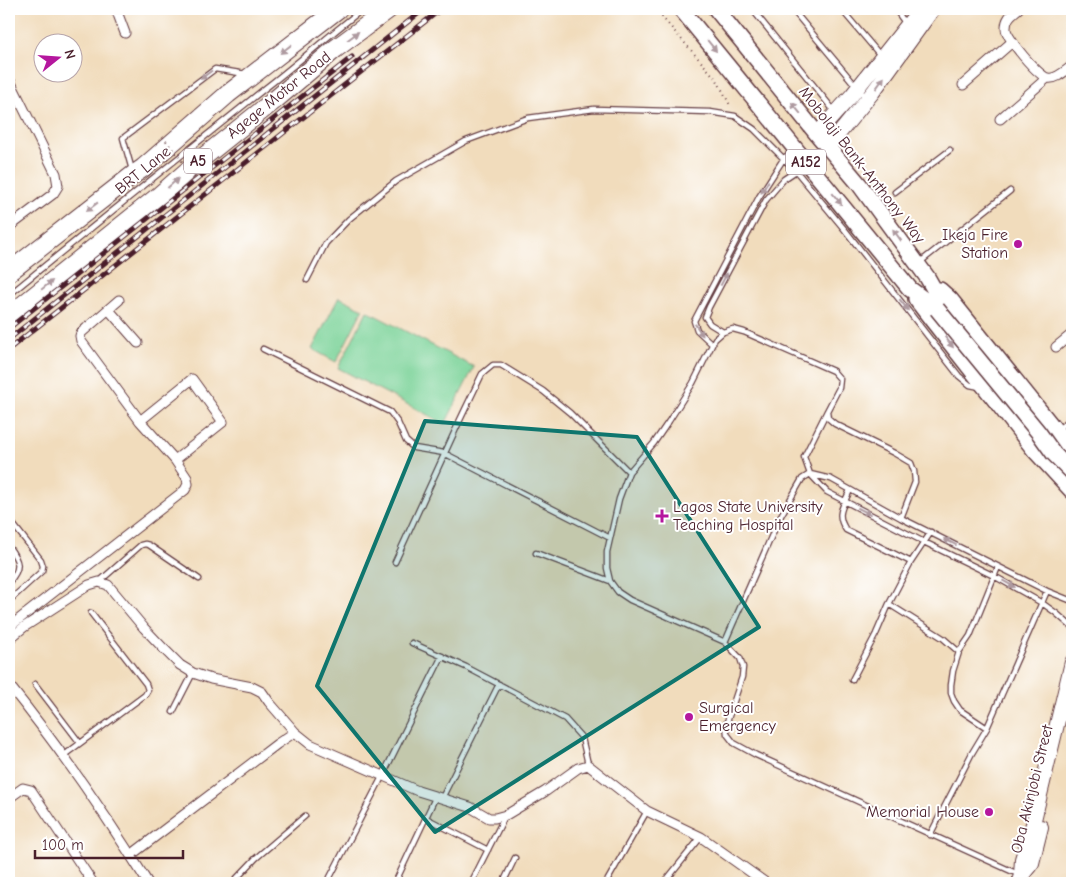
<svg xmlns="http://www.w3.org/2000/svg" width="1081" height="892" viewBox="0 0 1081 892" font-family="'Comic Neue',sans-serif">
	<rect width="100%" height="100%" fill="#fff"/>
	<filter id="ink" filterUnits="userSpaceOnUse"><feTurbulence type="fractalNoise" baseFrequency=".02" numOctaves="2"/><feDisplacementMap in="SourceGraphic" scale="10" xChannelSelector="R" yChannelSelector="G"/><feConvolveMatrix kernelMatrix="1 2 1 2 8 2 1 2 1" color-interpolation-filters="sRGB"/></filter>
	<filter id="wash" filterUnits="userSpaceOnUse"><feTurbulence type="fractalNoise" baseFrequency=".0096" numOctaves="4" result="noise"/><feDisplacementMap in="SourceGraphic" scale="20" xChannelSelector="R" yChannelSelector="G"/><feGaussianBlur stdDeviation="1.12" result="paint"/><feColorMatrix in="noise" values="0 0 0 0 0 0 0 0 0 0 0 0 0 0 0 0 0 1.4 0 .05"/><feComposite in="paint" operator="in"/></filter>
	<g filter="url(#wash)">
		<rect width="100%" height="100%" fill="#f1dcbc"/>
		<path fill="#7bd399" stroke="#627962" d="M339,297L363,309L336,362L312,349Z
			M367,311L474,367L445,424L338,368Z"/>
	</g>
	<g filter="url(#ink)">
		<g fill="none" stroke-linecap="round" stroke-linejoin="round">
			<defs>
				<path id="lane" d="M752,9L831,107L837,110
					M792,9L866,98
					M841,9L880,55
					M895,9L906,24
					M132,170L123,138L215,69L246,74
					M895,192L950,150
					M919,263L1010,191
					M307,280L326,243L349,219L396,181L466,141L528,118L594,109L710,112L735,116L754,129L796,171L845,230L959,376L970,385L980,387
					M9,295C93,226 178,158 263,90C297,64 329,35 363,9
					M723,332L710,324L705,317L709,307L766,200L784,179L796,171
					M712,344L697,330L694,321L759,197L784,158L794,150
					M263,349L390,412L398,423L406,441L414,448L444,453L610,538
					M827,411L804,457L810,474L827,492L924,542L994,576L1042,603L1056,613L1072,627
					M1057,430L1072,418
					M850,490C843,507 835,514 846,530L911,562
					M901,518L915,482L914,471L911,463L894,453L835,424L828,418L827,411L839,388L840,379L833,371L744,332L733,329L723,332L715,339L693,383L669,421L654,443L629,472L619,499L607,552V568L610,581L618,592L630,600L725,642L740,658L743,667L742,677L726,725L727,734L734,743L756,755L1020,875
					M9,519L41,560L43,566L42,571L9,601
					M931,532L911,562L889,604L943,638L959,652
					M9,547C19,561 22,568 9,582
					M536,553L610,581
					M395,562L460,420L482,374L493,365H501L543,391L570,413L629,472
					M100,581L141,545L145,544L149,545L199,579
					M725,642L779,519L802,479L810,474L831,479L901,518L1047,591L1072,601
					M412,643L466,667L565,719L582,738L588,764
					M852,680L876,634L889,604
					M35,684L80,743
					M173,712L193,673
					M987,728L960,710L954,701L951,693V685L953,671L959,652L970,636L998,567
					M63,756L145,695L148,690L146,684L91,613
					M442,798L499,684
					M426,818L488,850
					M930,835L972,753L987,728L1047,591
					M233,883L236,879L256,858L305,816
					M327,883L383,775L442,656
					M395,883L436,796
					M471,883L505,816
					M503,883L515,858
					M606,883L647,811
					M664,883L701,837"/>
				<path id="street" d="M116,9L125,33
					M1018,9C1011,15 1006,18 1006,28C1005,37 1039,77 1048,78C1056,80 1066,70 1072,66
					M9,79L56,174L58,186L53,194L9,227
					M963,85L1012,42
					M1000,119L1047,78
					M109,310L138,343
					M1056,347L1072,334
					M140,421L192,379L223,422L175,460
					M9,627L185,490L188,484L187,478L175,460L140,421L81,341L80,336L81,333L119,300
					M9,639L24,627L89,585L99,582L108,585L144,628L163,648L180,665L193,673L211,679L252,687L262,692L269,702L295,732
					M9,685C59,747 106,815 148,883
					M9,798L23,788L31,790L93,883
					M131,855L277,744L295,732L310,744L418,791L470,807L489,818H495L506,815L546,791L578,768L588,765L647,811L701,837L766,883"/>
				<path id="secondary" d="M817,134L852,95L920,9
					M828,147L873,92L933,9
					M1021,876L1022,859L1033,824L1072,662
					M1020,878L1032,863L1041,827"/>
				<path id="primary" d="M681,9L910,289L937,309
					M716,9L817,134L859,184L927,277L943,305
					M940,290L950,299L1072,451
					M916,299L929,316L1036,452L1072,491"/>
				<path id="highway" d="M9,272L133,175L143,168L228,94L338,9
					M9,316L160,195L201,159L276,99L335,49L389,9"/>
			</defs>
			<use href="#lane" stroke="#633b41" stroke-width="7"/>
			<use href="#street" stroke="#633b41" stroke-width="11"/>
			<use href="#secondary" stroke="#633b41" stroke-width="16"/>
			<use href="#primary" stroke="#633b41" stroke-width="18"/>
			<use href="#highway" stroke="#633b41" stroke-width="20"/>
			<path stroke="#633b41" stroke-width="2" stroke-dasharray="1 4" stroke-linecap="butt" d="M655,9L717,80L731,107"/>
			<use href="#lane" stroke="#fff" stroke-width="4.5"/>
			<use href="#street" stroke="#fff" stroke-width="9"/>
			<use href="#secondary" stroke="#fff" stroke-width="14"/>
			<use href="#primary" stroke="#fff" stroke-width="15"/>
			<use href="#highway" stroke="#fff" stroke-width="18"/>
			<defs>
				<path id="rail" d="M9,328L352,57
					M9,339L424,9
					M9,349L441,9"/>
			</defs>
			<use href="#rail" stroke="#4a1f2b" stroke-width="5"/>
			<use href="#rail" stroke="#fff" stroke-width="3" stroke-dasharray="9" stroke-linecap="butt"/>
			<defs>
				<path id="primary-bridge" d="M937,309L1039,433L1054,454L1072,472"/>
			</defs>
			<use href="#primary-bridge" stroke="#633b41" stroke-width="18" stroke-linecap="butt"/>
			<path stroke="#633b41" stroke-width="2" stroke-dasharray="1 4" stroke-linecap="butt" d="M163,137L196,179"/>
			<use href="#primary-bridge" stroke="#fff" stroke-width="15"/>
		</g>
		<defs><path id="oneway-solid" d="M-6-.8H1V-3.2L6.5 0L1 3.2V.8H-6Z" transform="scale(1.25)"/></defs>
		<g fill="#ae9aa0">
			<use href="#oneway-solid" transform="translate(353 36) rotate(-37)"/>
			<use href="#oneway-solid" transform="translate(712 46) rotate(51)"/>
			<use href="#oneway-solid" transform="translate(286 49) rotate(142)"/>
			<use href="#oneway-solid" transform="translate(206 75) rotate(143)"/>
			<use href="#oneway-solid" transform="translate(880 83) rotate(-54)"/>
			<use href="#oneway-solid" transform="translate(796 108) rotate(-129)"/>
			<use href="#oneway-solid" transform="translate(173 183) rotate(-42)"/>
			<use href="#oneway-solid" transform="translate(765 187) rotate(122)"/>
			<use href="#oneway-solid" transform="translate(837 199) rotate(51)"/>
			<use href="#oneway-solid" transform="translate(92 207) rotate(142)"/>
			<use href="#oneway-solid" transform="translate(897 235) rotate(-126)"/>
			<use href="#oneway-solid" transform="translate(724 279) rotate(-62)"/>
			<use href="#oneway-solid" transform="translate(47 285) rotate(-39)"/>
			<use href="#oneway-solid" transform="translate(904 305) rotate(52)"/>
			<use href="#oneway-solid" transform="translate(699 330) rotate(56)"/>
			<use href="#oneway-solid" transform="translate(949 342) rotate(52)"/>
			<use href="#oneway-solid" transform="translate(864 511) rotate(27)"/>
			<use href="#oneway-solid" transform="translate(950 542) rotate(-153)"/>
			<use href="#oneway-solid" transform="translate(1009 584) rotate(29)"/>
		</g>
	</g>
	<path fill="#0f766e" fill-opacity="0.2" stroke="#0f766e" stroke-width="4" stroke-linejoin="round" d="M425,421L637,437L759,627L435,832L317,686Z"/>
	<g fill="#b5179e" stroke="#fff" stroke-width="2">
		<circle cx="1018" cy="244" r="5"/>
		<path d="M659.5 508.5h5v5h5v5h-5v5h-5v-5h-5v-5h5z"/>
		<circle cx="689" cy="717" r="5"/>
		<circle cx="989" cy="812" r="5"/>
	</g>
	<g text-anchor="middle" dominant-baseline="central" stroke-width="4" stroke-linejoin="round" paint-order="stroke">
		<g fill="#fff" stroke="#80626b" stroke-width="1">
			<rect x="184" y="148.5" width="28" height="25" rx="4"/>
			<rect x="786" y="149.5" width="40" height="25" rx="4"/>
		</g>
		<g font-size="15" font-weight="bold" fill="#4a1f2b">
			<text x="198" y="161">A5</text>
			<text x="806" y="162">A152</text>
		</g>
		<g font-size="16" fill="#4a1f2b" stroke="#fff">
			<text transform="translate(279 95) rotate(-39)">Agege Motor Road</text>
			<text transform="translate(862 165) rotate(52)">Mobolaji Bank-Anthony Way</text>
			<text transform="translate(143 170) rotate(-39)">BRT Lane</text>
			<text transform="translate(1032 789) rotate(-76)">Oba Akinjobi Street</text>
		</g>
		<g font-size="16" fill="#4a1f2b" stroke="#fff" text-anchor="end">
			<text x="1008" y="235">Ikeja Fire<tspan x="1008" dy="18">Station</tspan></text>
			<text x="673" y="507" text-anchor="start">Lagos State University<tspan x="673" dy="18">Teaching Hospital</tspan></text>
			<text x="699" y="708" text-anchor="start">Surgical<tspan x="699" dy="18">Emergency</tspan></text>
			<text x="979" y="812">Memorial House</text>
		</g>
	</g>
	<rect width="1081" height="892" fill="none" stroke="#fff" stroke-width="30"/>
	<g transform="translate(58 58) rotate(73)"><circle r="24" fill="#ffffff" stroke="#b7a5aa"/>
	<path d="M0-4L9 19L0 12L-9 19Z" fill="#b5179e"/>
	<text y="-8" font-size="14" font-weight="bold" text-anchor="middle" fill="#4a1f2b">N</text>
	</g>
	<path d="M35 850v8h148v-8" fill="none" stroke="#4a1f2b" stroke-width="2.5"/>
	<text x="42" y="850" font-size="15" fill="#4a1f2b" stroke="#ffffff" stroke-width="4" paint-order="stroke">100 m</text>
</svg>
